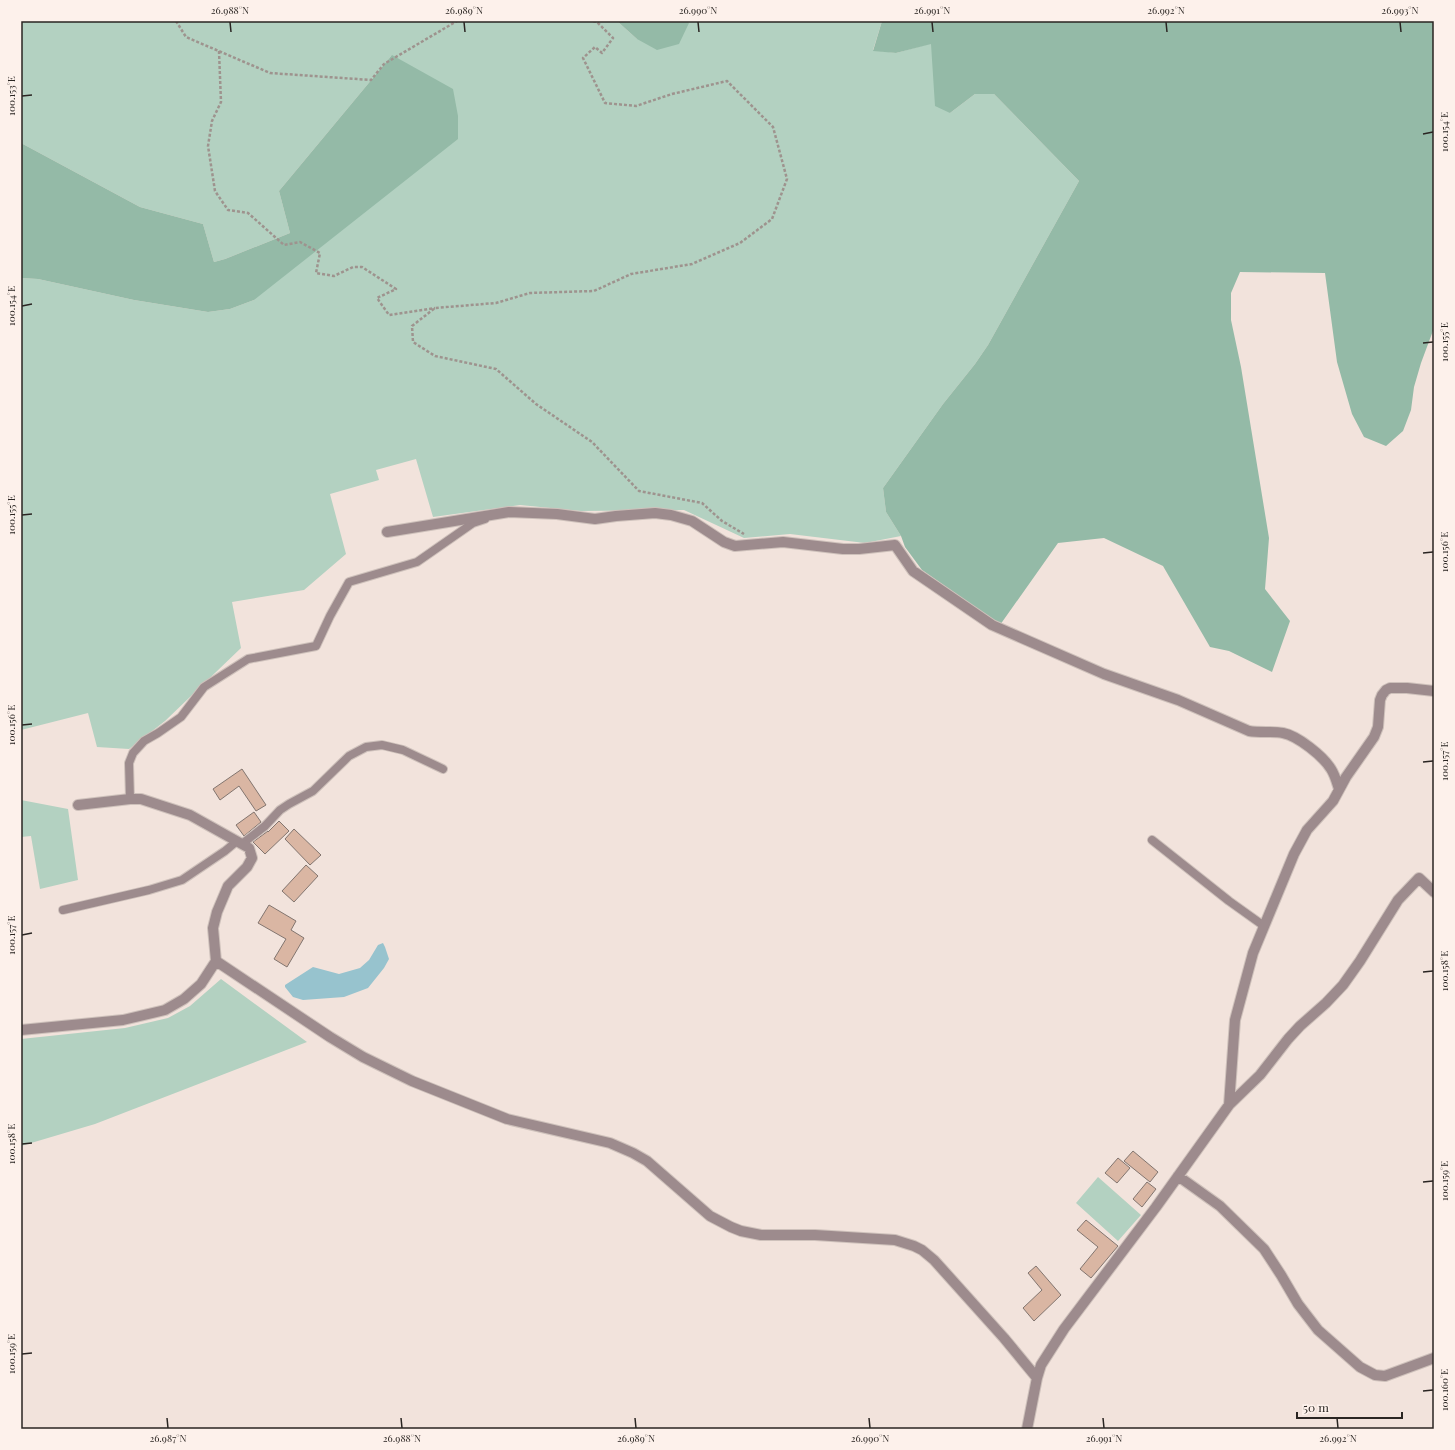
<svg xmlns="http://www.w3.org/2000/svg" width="1455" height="1450" viewBox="0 0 1455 1450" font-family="'Playfair Display',serif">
	<rect width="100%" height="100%" fill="#f2e3dc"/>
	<path fill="#b3d1c1" d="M21,21H617L637,39L689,23L688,21H882L873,50L896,53L932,43L950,113L975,94H994L1079,181L988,345L975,364L943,404L883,488L886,512L901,536L865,543L790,534L744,538L684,510L581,511L520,505L433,517L416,459L376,470L379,480L330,494L346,554L304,590L232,602L241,648L165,721L129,749L97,747L88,713L21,730V278L38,279L134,300L208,312L230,309L254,300L392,55L279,191L290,233L225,259L214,262L203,224L140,207L21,143Z
		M21,800L68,809L78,880L40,889L31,836L21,837Z
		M221,979L307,1042L95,1124L21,1146V1039L125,1028L168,1018L190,1006Z
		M1098,1177L1141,1215L1118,1241L1076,1203Z"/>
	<path fill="#94baa7" d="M617,21H688L689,23L679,44L657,50L637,39Z
		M882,21H1434V328L1421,363L1414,387L1411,410L1403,431L1386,446L1364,437L1352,414L1337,362L1325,273L1240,272L1231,293V320L1241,367L1269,538L1265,589L1290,621L1272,672L1229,651L1210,647L1163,566L1104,538L1058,543L1000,625L922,570L905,547L901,536L886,512L883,488L943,404L975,364L988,345L1079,181L994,94H975L950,113L935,106L931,44L896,53L873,51Z
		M392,55L453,89L458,116V139L254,300L230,309L208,312L134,300L38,279L21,278V143L140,207L203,224L214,262L225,259L290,233L279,191Z"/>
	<path fill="#97c3ce" d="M383,943L385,947L389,959L384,968L368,988L344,997L303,1000L293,997L285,987V985L313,967L339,974L360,968L369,960L378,945Z"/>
	<path fill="#dab6a3" stroke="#82756f" d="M242,769L266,805L256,811L239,786L220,800L213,789Z
		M254,812L261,822L244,836L236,825Z
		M279,821L289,831L265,854L253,842L268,831V832Z
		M294,829L321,855L310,865L285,839Z
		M306,865L318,876L294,902L282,891Z
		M269,905L296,921L291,930L304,938L287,967L274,959L286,939L258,923Z
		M1133,1151L1158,1172L1150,1182L1124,1161Z
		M1118,1158L1130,1168L1117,1183L1105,1173Z
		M1147,1182L1156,1189L1142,1207L1133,1199Z
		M1086,1220L1118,1246L1091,1278L1080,1269L1098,1247L1077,1230Z
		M1036,1266L1061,1295L1034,1321L1023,1308L1042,1290L1028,1273Z"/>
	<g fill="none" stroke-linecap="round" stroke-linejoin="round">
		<defs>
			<path id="lane" d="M130,799L129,763L133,753L144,741L158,733L181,717L204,687L248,659L316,646L330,616L349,582L417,562L473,523L485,519
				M1152,840L1229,901L1264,926
				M242,844L265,826L280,810L289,804L313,791L349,756L366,747L382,745L403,750L443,769
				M63,910L149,890L182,880L225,851L237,841"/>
			<path id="street" d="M387,532L509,512L557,514L595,519L616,516L655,513L671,515L692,521L724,542L735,546L783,542L843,549H859L895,545L913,571L992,625L1104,674L1178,700L1249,731C1260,733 1272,731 1283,733C1298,736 1323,756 1331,769C1335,775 1337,783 1339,789
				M216,961L330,1037L363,1057L412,1081L507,1119L610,1143L633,1153L647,1161L710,1216L731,1227L741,1231L761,1235H815L895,1240L914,1246L922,1250L934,1260L1004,1338L1037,1378
				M21,1030L123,1020L165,1010L184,999L201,984L216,961L213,928L217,912L228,886L247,867L252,858L249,848L190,815L141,799H130L78,805
				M1229,1105L1235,1020L1253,953L1294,854L1307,830L1333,801L1346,777L1374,737L1378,727L1380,700L1382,695L1386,690L1390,688H1407L1434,691
				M1178,1176L1220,1206L1264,1249L1281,1275L1298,1304L1318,1330L1360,1367L1375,1375L1385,1376L1434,1358
				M1027,1429L1037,1378L1041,1365L1064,1329L1156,1207L1229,1105L1260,1075L1288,1039L1300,1026L1326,1003L1343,985L1360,961L1398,900L1419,878L1434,892"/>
		</defs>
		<use href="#lane" stroke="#cec1bb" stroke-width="10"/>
		<use href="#street" stroke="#cec1bb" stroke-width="12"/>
		<path stroke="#9e938e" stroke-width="2.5" stroke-dasharray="3 2" stroke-linecap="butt" d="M176,21L186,37L270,73L371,80L384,64L457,21
			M593,21L597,22L613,38L602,53L595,47L583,58L605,103L636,106L672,94L727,81L773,127L787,179L772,219L740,243L692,264L631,274L594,291L530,293L496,303L435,308L412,326L413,342L435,356L496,369L536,404L592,442L639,491L702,503L722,521L744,534
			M219,51L221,102L212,121L208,146L215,191L228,210L248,213L284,245L300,242L320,253L316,273L334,276L353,267H362L396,289L377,298L389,315L435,308"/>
		<use href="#lane" stroke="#9d8b8d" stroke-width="8"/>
		<use href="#street" stroke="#9d8b8d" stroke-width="10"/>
	</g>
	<path fill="none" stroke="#2a2522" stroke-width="1.5" d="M230,22L231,32M464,22L465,32M698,22L699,32M932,22L933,32M1166,22L1167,32M1400,22L1401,32M22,96L32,95M1423,134L1433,132M22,306L32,304M1423,343L1433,342M22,515L32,514M1423,553L1433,552M22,725L32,724M1423,762L1433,761M22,935L32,933M1423,972L1433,971M22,1144L32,1143M1423,1182L1433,1181M22,1354L32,1353M1423,1391L1433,1390M167,1418L168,1428M401,1418L402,1428M635,1418L636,1428M869,1418L870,1428M1103,1418L1104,1428M1337,1418L1338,1428"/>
	<rect width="1455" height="1450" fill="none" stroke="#fdf1eb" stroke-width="44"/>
	<path d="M1297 1412v6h105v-6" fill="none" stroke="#2a2522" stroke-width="2"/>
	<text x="1303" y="1412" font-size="12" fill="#2a2522" stroke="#fdf1eb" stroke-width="3" paint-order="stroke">50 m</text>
	<rect x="22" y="22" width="1411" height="1406" fill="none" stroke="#2a2522" stroke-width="1.5"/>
	<g font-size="10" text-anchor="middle" fill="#2a2522">
		<text x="230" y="14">26.988°N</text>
		<text x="464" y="14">26.989°N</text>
		<text x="698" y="14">26.990°N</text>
		<text x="932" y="14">26.991°N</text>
		<text x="1166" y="14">26.992°N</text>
		<text x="1400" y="14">26.993°N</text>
		<text transform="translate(11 96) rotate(-90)" y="4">100.153°E</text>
		<text transform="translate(1444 132) rotate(-90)" y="4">100.154°E</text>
		<text transform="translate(11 306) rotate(-90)" y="4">100.154°E</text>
		<text transform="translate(1444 342) rotate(-90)" y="4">100.155°E</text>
		<text transform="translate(11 515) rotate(-90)" y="4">100.155°E</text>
		<text transform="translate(1444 552) rotate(-90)" y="4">100.156°E</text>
		<text transform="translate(11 725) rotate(-90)" y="4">100.156°E</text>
		<text transform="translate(1444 761) rotate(-90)" y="4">100.157°E</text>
		<text transform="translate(11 935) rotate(-90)" y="4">100.157°E</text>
		<text transform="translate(1444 971) rotate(-90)" y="4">100.158°E</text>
		<text transform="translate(11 1144) rotate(-90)" y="4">100.158°E</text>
		<text transform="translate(1444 1181) rotate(-90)" y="4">100.159°E</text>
		<text transform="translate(11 1354) rotate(-90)" y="4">100.159°E</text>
		<text transform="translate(1444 1390) rotate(-90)" y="4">100.160°E</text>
		<text x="168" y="1442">26.987°N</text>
		<text x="402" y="1442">26.988°N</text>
		<text x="636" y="1442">26.989°N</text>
		<text x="870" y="1442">26.990°N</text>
		<text x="1104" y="1442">26.991°N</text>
		<text x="1338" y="1442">26.992°N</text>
	</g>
</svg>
